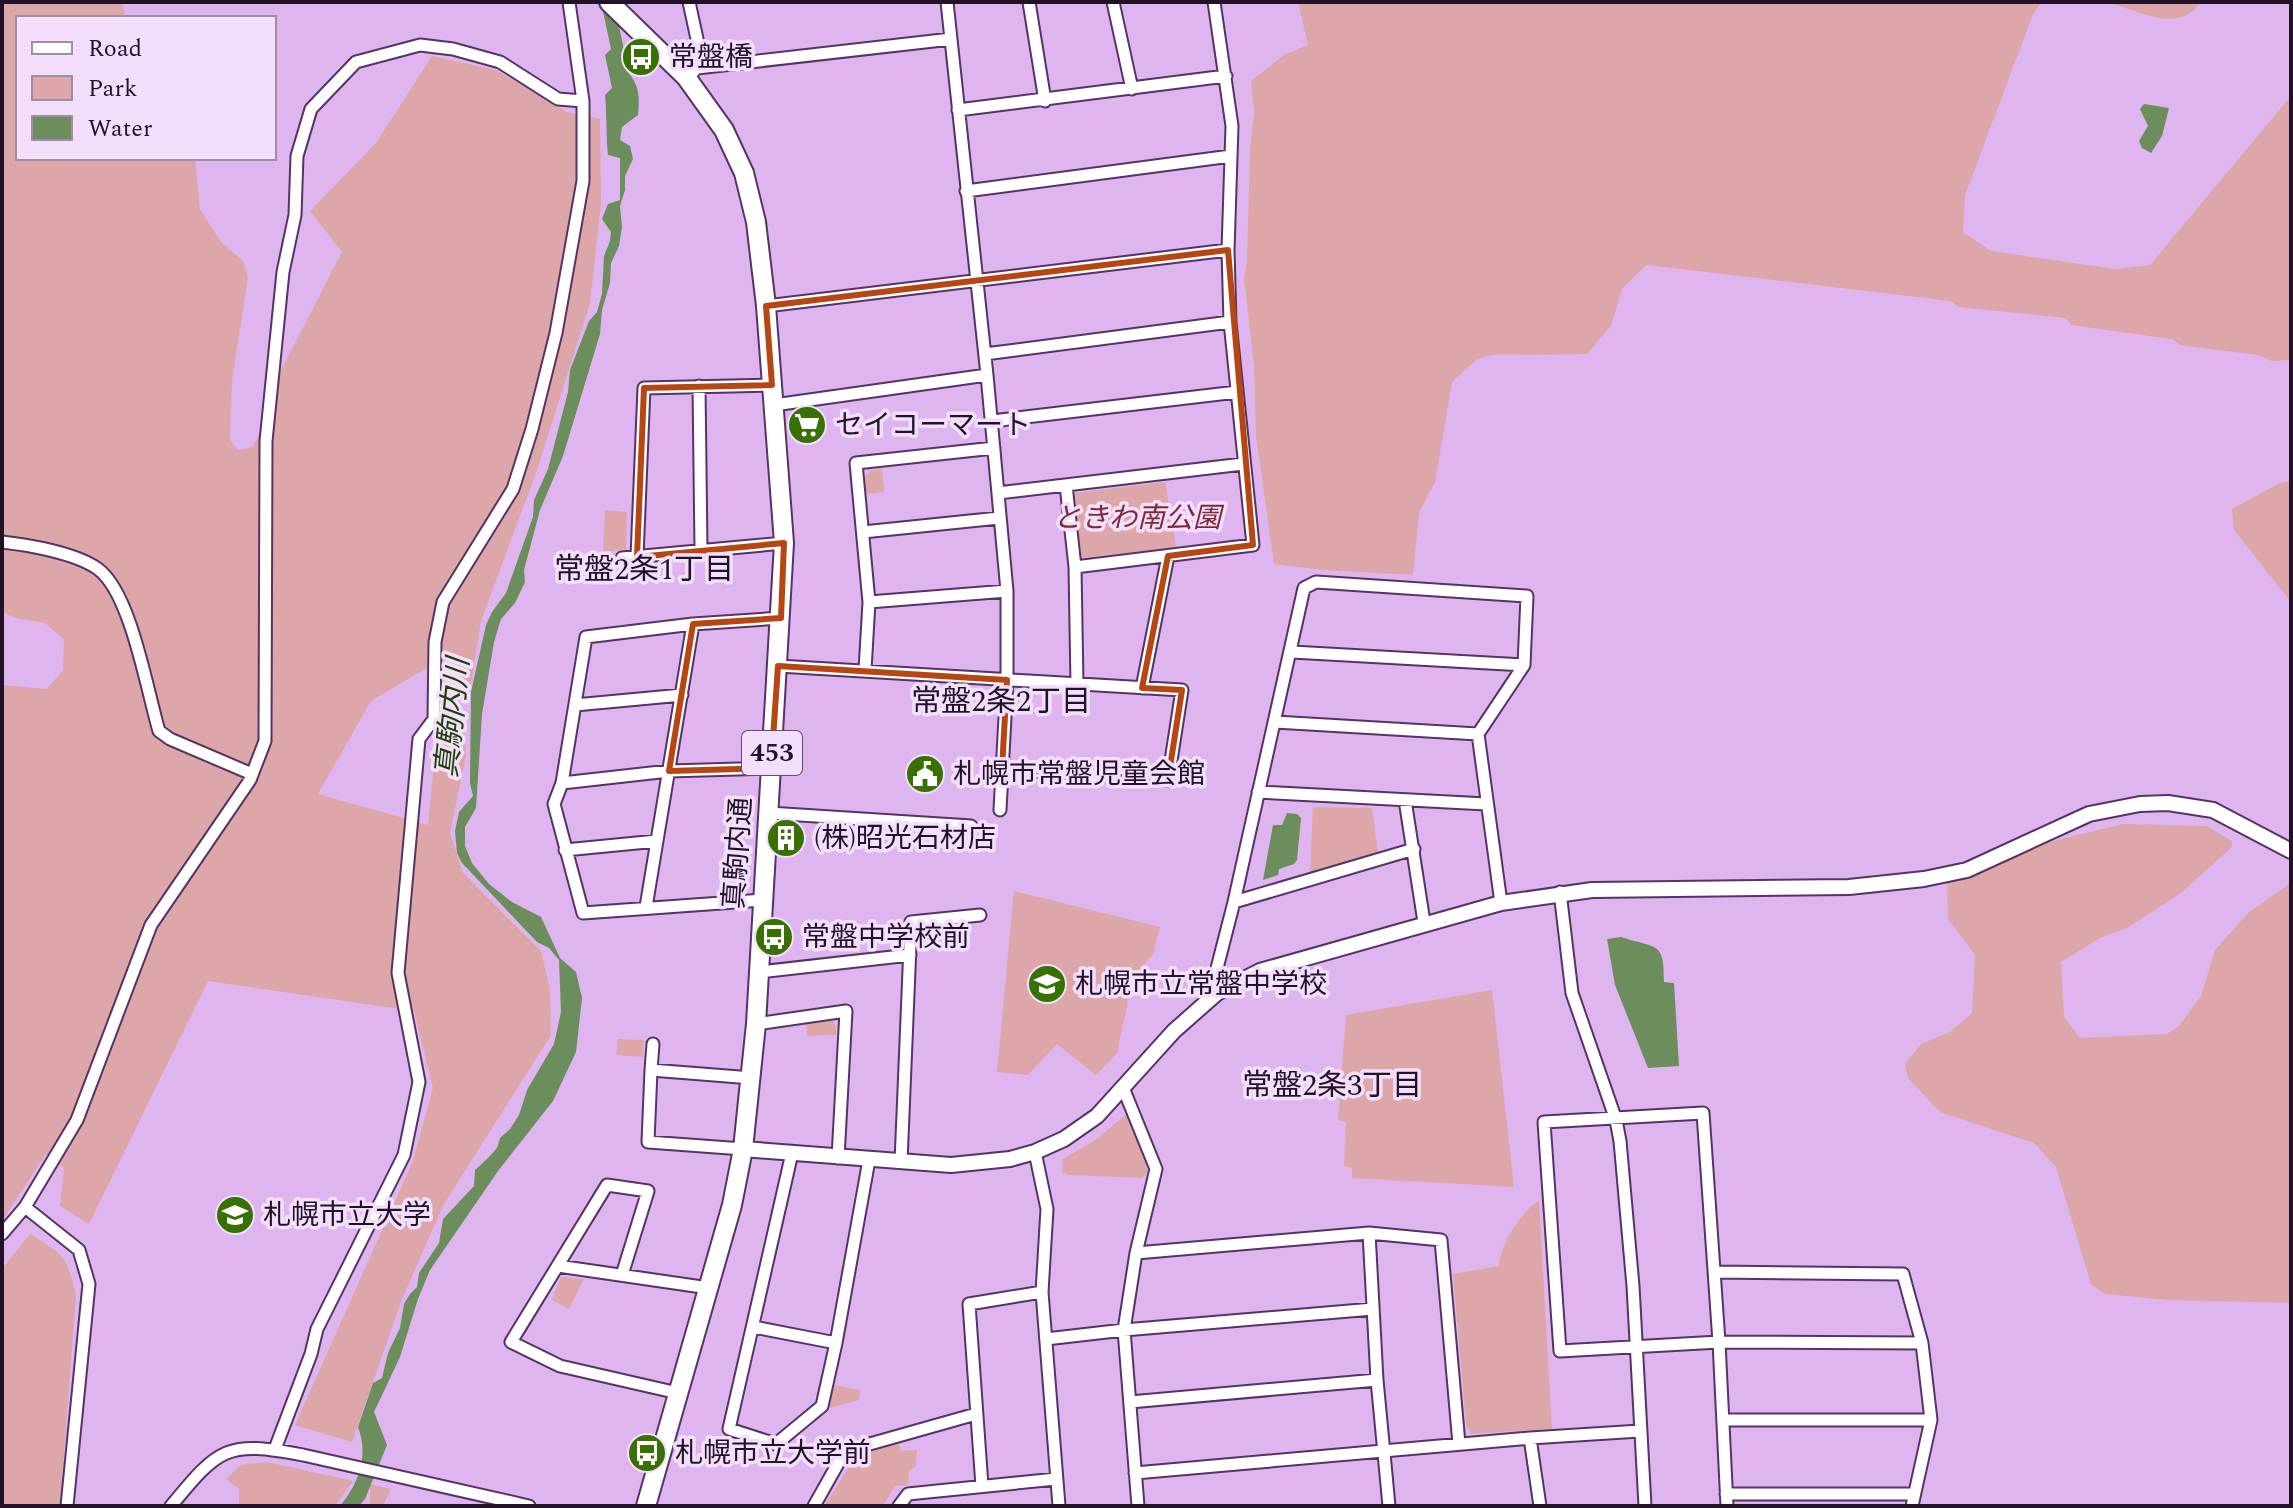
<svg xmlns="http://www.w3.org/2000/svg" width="2293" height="1508" viewBox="0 0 2293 1508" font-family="Spectral,'Noto Sans JP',serif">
	<rect width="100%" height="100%" fill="#deb5ef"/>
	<path fill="#dda6a8" d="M2,2H122L126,18H18V158H195L200,209L221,242L243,261L248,278L232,380L230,440L238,450L253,447L265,421L279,374L342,252L310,211L376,143L432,56L496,70L567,112L600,119L601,204L590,303L536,473L481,621L470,690L425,669L371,701L318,794L428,825L435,753L464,724L466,755L450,833L463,873L541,951L550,990L551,1035L444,1204L402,1299L352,1442L295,1425L413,1161L433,1088L414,1011L208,981L89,1224L60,1206L64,1168L46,1154L2,1221V685L47,689L63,670L64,639L45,623L16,618L2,612Z
		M1298,2H2042L2033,14L1965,195L1963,232L1991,251L2115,269L2150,265L2291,96V360L2272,361L2258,355L2180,345L2172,339L2071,325L2066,318L1959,307L1951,301L1646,265L1622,289L1611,326L1587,354L1491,355L1476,360L1452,382L1435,482L1419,513L1413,575L1323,570L1274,564L1256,436L1254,366L1244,278L1247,260L1250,152L1254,112L1251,81L1284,55L1308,45Z
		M2103,2H2201C2177,37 2135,7 2103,2Z
		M882,469L884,492L865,494L864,478L871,470Z
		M2291,481V602L2234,530L2232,509L2280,483Z
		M1165,482L1176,547L1080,558L1075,493Z
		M605,510L627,512L626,550L603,551Z
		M1313,807L1372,808L1378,854L1310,874Z
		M2123,824L2207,826L2232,841V847L2181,893L2127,928L2100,938L2061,962L2064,1017L2080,1038L2167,1034L2179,1026L2201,996L2215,950L2249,912L2291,883V1303L2168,1300L2105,1294L2091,1284L2056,1167L2034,1143L1940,1112L1908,1078L1905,1064L1921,1044L1950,1032L1972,1013L1975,955L1948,919L1947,881L1968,862Z
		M1014,891L1160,927L1153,954L1133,978L1117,1053L1096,1075L1057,1044L1028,1075L997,1072Z
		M1492,990L1514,1187L1352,1178V1168L1344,1166L1346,1122L1338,1120L1346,1015Z
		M832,1020L836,1026V1035L807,1036L806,1022Z
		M618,1039L644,1040L643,1057L616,1055Z
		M1128,1113L1148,1172L1142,1178L1069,1175L1062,1172L1063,1159L1094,1141Z
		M1539,1200L1552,1429L1471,1434L1466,1424L1453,1274L1499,1266C1501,1241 1520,1215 1539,1200Z
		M30,1234C65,1256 67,1255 76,1296L60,1506H2V1269Z
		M561,1277L584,1279L569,1309L552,1300Z
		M833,1385L860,1390L859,1400L830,1408Z
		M898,1444L902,1451L917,1450L916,1466L909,1471L908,1485L895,1486L883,1506H824L856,1457Z
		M267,1462L353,1481L335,1506H239V1489L226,1479L241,1465Z
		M370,1484L391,1489L383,1506H366L370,1503Z"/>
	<path fill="#6c8e5c" d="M601,2H614L624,50V67C639,85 640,92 638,115L622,127L620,140L630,146L633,159L625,176V190L620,206L622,227L619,246L611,263L610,283L602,310L600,334L563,456L540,510L524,570L525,582L515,603L501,619L494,642L482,714L476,808L465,827V846L472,863L489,884L512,902L541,917L560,958L576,972L582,998L576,1052L553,1101L498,1171L430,1270L418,1299L400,1357L374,1412L387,1445L365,1499L359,1506H340C359,1483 369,1456 358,1427L373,1383L382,1378L388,1353L400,1328L404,1304L410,1294L417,1287L419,1273L439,1243L443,1219L474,1186L475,1170L489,1157L497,1148L500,1138L510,1129L519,1115L527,1090L554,1044L561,1012L559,960L549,948L537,942L462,863L457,853L455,831L459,812L473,796L470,783L471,692L486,625L492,612L506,593L533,517L534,500L548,469L568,392L570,370L589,321L597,312L602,294L604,256L610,241L611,232L602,219L608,204L620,200V158L608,155C606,136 607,115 605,95L612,88L605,55L611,49Z
		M2144,104L2169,108L2162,136L2151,153L2142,148L2139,141L2148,126L2140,109Z
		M1287,813L1297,814L1301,818L1297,860L1294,864L1279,869L1278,875L1263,880L1273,825H1282Z
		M1621,937C1658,949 1664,941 1664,982L1674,983L1679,1066L1648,1068L1615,985L1607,939Z"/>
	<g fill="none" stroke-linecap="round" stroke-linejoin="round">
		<defs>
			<path id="minor" d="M689,2L699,48L697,68L693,72
				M947,2L987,375L1007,591V680L1000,810
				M1029,2L1045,101
				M1113,2L1132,89
				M697,68L951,39
				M958,110L1226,76
				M966,191L1231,156
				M766,306L1228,250
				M985,354L1230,322
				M699,386L701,550
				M774,405L987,375
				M992,421L1237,392
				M1066,485L1075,567L1077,685
				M998,493L1243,464
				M863,532L999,518
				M2,542C29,545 76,553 98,569C131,593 147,691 159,731L170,739L252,774
				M637,557L644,388L772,385
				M622,558L784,543
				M1075,567L1253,545L1230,322L1228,250L1232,126L1214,2
				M869,602L1007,591
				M1292,652L1524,665
				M778,666L1182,690L1168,780L1002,769
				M865,670L869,602L856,463L994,448
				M1142,688L1168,556
				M575,705L682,695
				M1275,722L1478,734
				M562,783L669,771L771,768
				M1258,792L1486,804
				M1405,800L1424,922
				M769,813L971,826
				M565,850L657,841
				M1560,892L1572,993L1616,1120L1620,1141L1633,1286L1645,1506
				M763,900L583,913L554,804L562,783L586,637L693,624L781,618
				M1234,902L1414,849
				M646,907L693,624
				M759,972L910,955
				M1217,993L1216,972L1234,902L1304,588L1316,582L1527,596L1524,665L1478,734L1501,903
				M756,1024L846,1011L838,1158
				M651,1070L653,1044
				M1124,1090L1156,1169L1136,1253L1124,1330L1138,1506
				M743,1149L648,1142L651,1070L752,1078
				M1035,1152L1047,1209L1042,1292L1059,1506
				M792,1153L729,1429L776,1444L822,1406L836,1343L869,1160
				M901,1162L911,922L980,915
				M25,1207L79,1250L89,1284L67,1506
				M1369,1233L1377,1380L1389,1506
				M2,1234L25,1207L77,1120L151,925L250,780L265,741L266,441L283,272L295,215L297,156L311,109L356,62L420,45L453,49L500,62L558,99L583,101
				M1136,1253L1369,1233L1441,1240L1459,1444
				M558,1266L709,1288
				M1715,1272L1903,1274L1922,1343L1931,1420L1912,1506
				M622,1275L648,1191L607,1185L511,1342L560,1366L678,1393
				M754,1327L836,1343
				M1046,1339L1124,1330L1373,1309
				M1130,1402L1377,1380
				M1723,1420H1931
				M1530,1438L1540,1506
				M275,1449L311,1354L317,1329L404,1155L419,1082L398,973L419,739L434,719L435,642L443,602L513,489L532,429L556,333L583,181V101L569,2
				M1135,1473L1530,1438L1640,1431
				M982,1486L969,1304L1042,1292
				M1726,1494H1914
				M171,1506C219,1448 226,1440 303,1455L529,1506
				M814,1506L845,1451L976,1414
				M899,1506L908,1494L1056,1479
				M1727,1506L1719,1342L1703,1113L1544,1122L1560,1351L1719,1342L1922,1343"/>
			<path id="tertiary" d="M743,1149L951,1165L1010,1159L1035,1152L1064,1139L1097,1116L1174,1031L1217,993L1260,971L1501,903L1592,890L1849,887L1924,879L1967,870L2089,814L2140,804L2168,803L2213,810L2291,851"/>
			<path id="trunk" d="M609,2L686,77L724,130L744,173L756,222L766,306L784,543L756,1024L743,1149L732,1205L646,1506"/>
		</defs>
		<use href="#minor" stroke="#563365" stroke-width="15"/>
		<use href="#tertiary" stroke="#563365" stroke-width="18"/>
		<use href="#trunk" stroke="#563365" stroke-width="22"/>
		<use href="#minor" stroke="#fff" stroke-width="11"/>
		<use href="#tertiary" stroke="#fff" stroke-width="14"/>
		<use href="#trunk" stroke="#fff" stroke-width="18"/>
	</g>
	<path fill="none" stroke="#b64713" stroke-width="6" stroke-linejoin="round" d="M1228,250L1253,545L1168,556L1142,688L1182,690L1168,780L1002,769L1007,680L778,666L771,768L669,771L693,624L781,618L784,543L637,557L644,388L772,385L766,306Z"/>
	<defs>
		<symbol id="bus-disc" viewBox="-11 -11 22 22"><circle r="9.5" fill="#367101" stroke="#f3defc"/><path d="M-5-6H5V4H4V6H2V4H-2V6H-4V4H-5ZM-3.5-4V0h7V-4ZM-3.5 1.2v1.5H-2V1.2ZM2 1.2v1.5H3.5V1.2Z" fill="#fff"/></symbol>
		<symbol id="supermarket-disc" viewBox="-11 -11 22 22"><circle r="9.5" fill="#367101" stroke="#f3defc"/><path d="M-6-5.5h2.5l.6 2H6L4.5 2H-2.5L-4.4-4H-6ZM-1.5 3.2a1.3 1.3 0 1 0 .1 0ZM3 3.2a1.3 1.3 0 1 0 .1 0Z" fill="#fff"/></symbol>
		<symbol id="civic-disc" viewBox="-11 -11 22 22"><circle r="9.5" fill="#367101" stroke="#f3defc"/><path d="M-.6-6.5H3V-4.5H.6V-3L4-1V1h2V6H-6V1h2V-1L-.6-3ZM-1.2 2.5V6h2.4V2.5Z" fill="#fff"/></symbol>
		<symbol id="building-disc" viewBox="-11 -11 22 22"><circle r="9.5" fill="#367101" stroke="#f3defc"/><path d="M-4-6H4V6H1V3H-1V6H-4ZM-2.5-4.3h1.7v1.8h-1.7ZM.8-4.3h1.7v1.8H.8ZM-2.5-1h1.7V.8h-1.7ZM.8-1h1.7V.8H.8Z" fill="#fff"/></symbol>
		<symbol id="school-disc" viewBox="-11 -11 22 22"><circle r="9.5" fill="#367101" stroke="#f3defc"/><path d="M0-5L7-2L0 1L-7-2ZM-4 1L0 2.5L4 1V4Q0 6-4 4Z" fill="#fff"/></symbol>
		<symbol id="university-disc" viewBox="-11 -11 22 22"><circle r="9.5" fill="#367101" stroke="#f3defc"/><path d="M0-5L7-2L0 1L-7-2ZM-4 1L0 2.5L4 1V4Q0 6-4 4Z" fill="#fff"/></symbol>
	</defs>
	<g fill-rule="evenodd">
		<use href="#bus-disc" x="619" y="35" width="44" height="44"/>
		<use href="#supermarket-disc" x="785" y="403" width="44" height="44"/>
		<use href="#civic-disc" x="903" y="752" width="44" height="44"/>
		<use href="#building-disc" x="764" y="816" width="44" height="44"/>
		<use href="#bus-disc" x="752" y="915" width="44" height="44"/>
		<use href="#school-disc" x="1025" y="962" width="44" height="44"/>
		<use href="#university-disc" x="213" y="1193" width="44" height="44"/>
		<use href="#bus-disc" x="625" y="1431" width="44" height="44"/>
	</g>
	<g text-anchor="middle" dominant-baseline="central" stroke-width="7" stroke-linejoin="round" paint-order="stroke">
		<rect fill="#f3defc" stroke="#604f68" stroke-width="2" x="742" y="731" width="60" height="44" rx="6"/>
		<g font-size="26" font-weight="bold" fill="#211228">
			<text x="772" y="753">453</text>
		</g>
		<g font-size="28" fill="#211228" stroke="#f3defc" text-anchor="start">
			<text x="669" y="57">常盤橋</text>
			<text x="835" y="425">セイコーマート</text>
			<text x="953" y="774">札幌市常盤児童会館</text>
			<text x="814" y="838">(株)昭光石材店</text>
			<text x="802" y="937">常盤中学校前</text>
			<text x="1075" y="984">札幌市立常盤中学校</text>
			<text x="263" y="1215">札幌市立大学</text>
			<text x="675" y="1453">札幌市立大学前</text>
		</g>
		<g font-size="28" font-style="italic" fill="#7c2b36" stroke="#f3defc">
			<text x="1137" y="518">ときわ南公園</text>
		</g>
		<g font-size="28" fill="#211228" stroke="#f3defc">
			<text transform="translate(738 853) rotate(-86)">真駒内通</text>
		</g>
		<g font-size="30" fill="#211228" stroke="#f3defc">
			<text x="644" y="570">常盤2条1丁目</text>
			<text x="1001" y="702">常盤2条2丁目</text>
			<text x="1332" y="1086">常盤2条3丁目</text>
		</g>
		<g font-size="30" font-style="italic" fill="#1e3f07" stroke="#f3defc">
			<text transform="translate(453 718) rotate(-84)">真駒内川</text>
		</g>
	</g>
	<rect width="2293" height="1508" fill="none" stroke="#211228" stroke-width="8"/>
	<rect x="16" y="16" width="260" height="144" fill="#f3defc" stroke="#9f8ca7" stroke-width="2"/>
	<rect x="32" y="42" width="40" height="12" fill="#ffffff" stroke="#9f8ca7" stroke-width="2"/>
	<text x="88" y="56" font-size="24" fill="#211228">Road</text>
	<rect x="32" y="76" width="40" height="24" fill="#dda6a8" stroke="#9f8ca7" stroke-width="2"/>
	<text x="88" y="96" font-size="24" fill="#211228">Park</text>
	<rect x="32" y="116" width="40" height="24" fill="#6c8e5c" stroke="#9f8ca7" stroke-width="2"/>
	<text x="88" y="136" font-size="24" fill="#211228">Water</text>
</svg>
